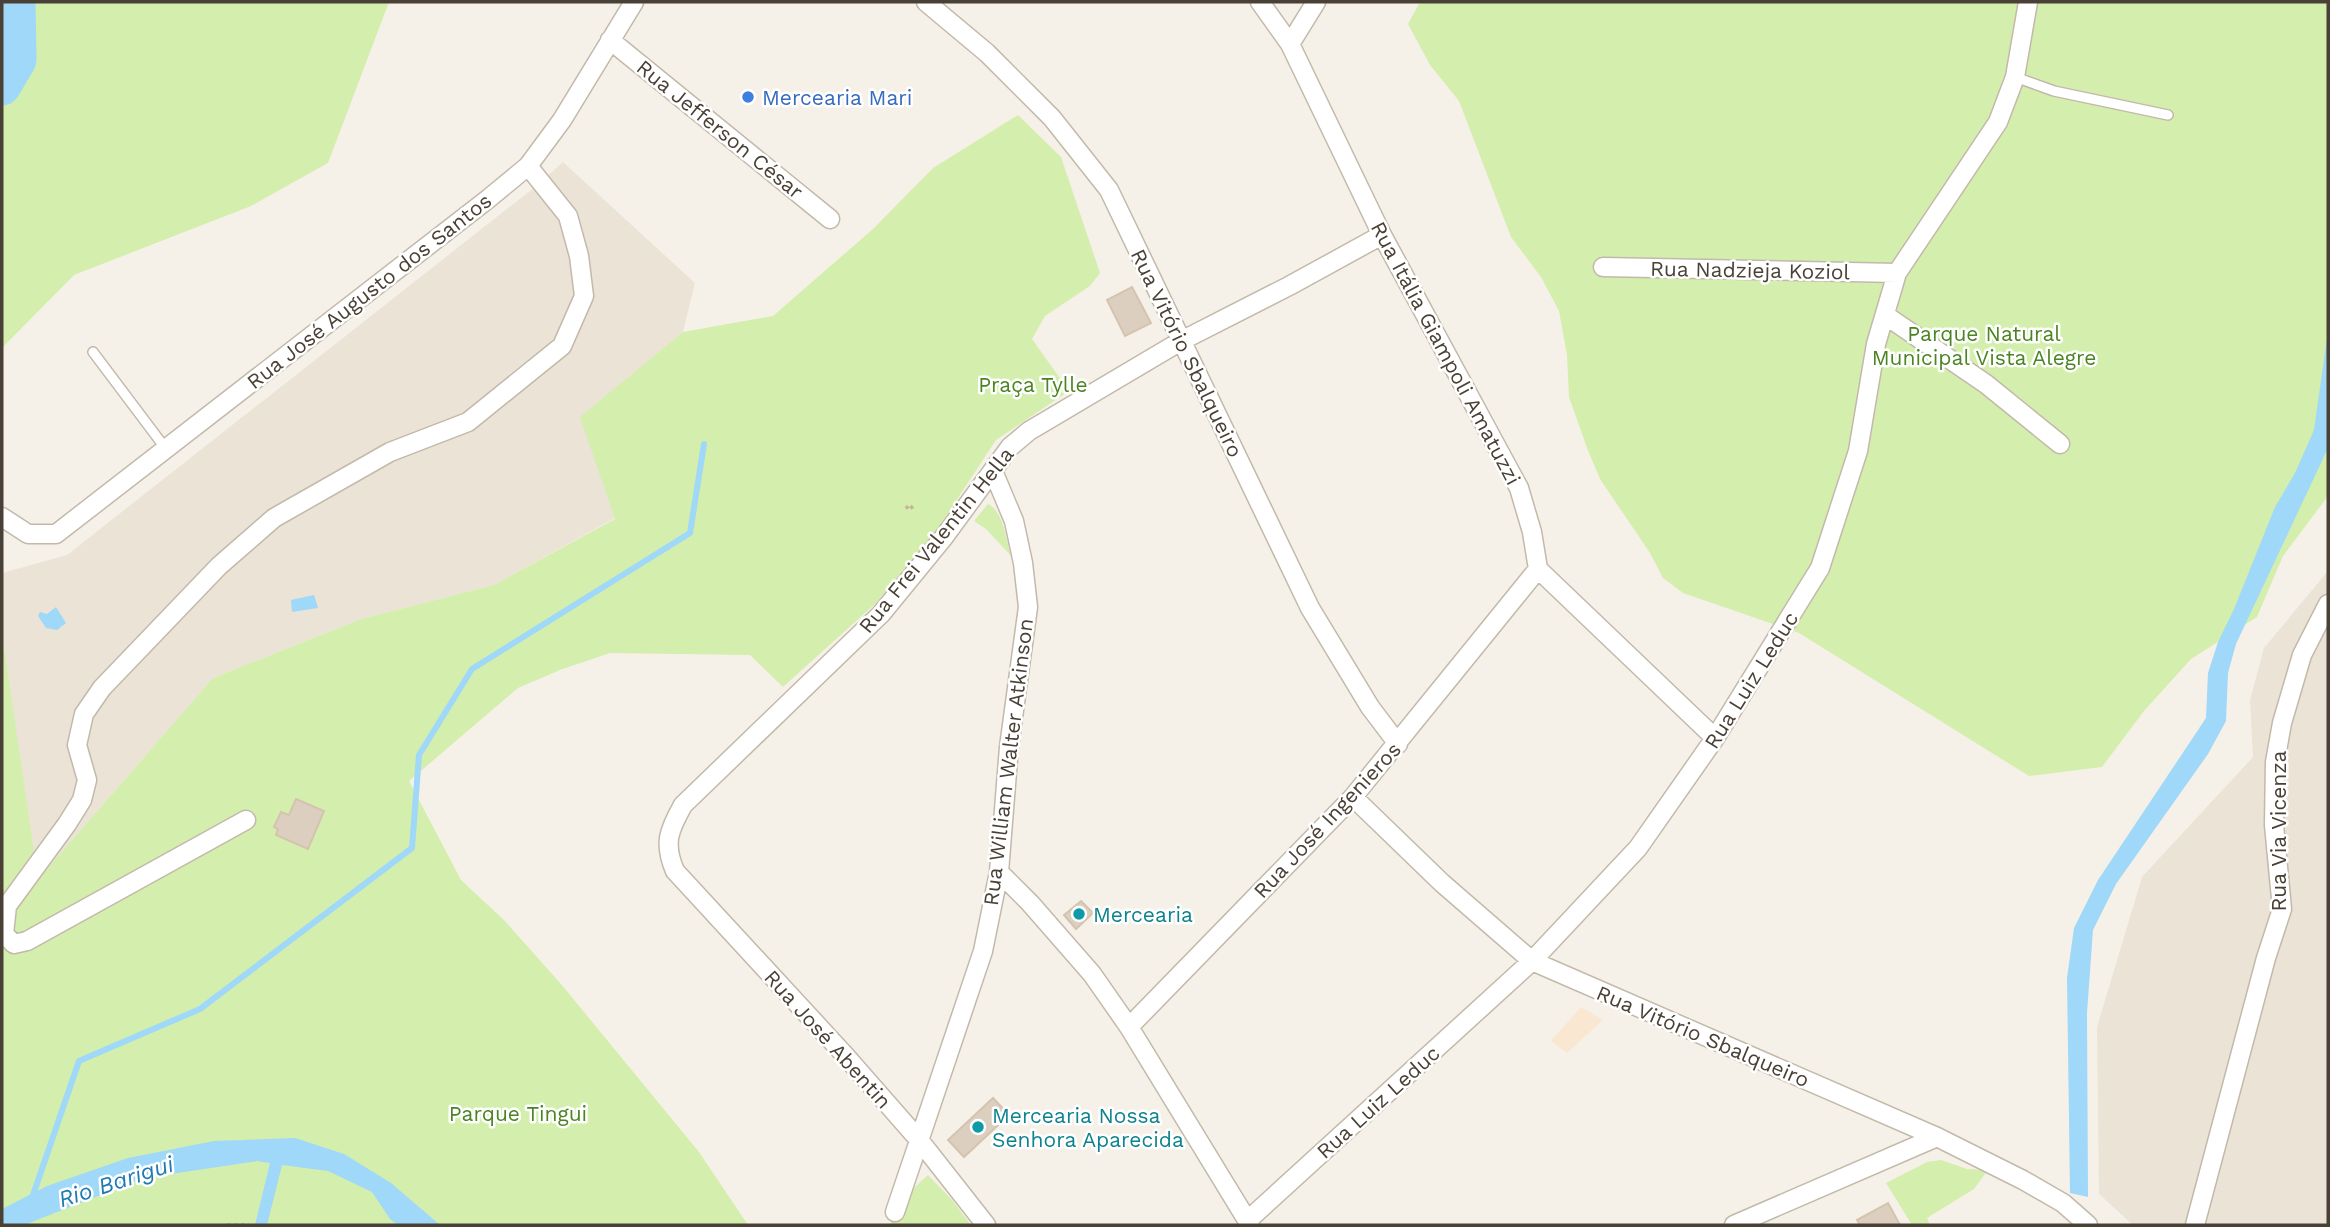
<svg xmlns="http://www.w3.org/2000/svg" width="2330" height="1227" viewBox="0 0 2330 1227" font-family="'Work Sans',sans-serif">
	<rect width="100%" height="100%" fill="#f6f1e8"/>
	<path fill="#eae3d6" d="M563,162L695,283L683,332L581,417L615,518L494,585L361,619L213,678L37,880L2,633V573L67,555L540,183Z
		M2328,571V1225H2133L2099,1194L2097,1027L2142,877L2253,757L2250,700L2264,648Z"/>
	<path fill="#f9e7d2" d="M1581,1007L1603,1020L1567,1053L1551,1041Z"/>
	<path fill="#d4eead" d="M2,2H389L328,163L251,206L74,275L2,348Z
		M1420,2H2328V496L2283,556L2257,617L2191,659L2144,711L2102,767L2029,776L1799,633L1683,593L1663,578L1650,553L1600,479L1587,448L1569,397L1567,355L1559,311L1541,277L1511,237L1459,101L1430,65L1408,24Z
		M1018,115L1061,157L1100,273L1090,286L1045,316L1032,339L1069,391L996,440L939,527L875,604L783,687L750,655L610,653L560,670L518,688L409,781L461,880L504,920L561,984L699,1152L748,1225H2V633L38,879L213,678L361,619L494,585L615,519L580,417L683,332L773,316L873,229L933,168Z
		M988,504C1004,512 1006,540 1011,556L986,529L974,521Z
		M1941,1160L1967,1169L1988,1170L1974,1189L1927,1218L1930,1225H1912L1886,1183L1927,1162Z
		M928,1175L952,1200L971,1225H890C898,1204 911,1190 928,1175Z"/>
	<path fill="#9fd8f8" d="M2328,331V448L2236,644L2228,673L2226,721L2208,754L2116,884L2093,930L2087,1013L2088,1197L2070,1193L2067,978L2074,928L2098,880L2206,718L2208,673L2218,642L2234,609L2275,507L2295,473L2314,430Z
		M314,595L318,608L292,612L291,600Z
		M56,607L66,623L57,630L46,628L38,616L40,612L47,614Z
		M295,1138L344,1154L391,1183L440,1225H398L390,1219L372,1192L328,1171L282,1165L267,1225H255L270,1163L257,1161L144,1178L24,1225H2V1209L47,1186L128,1158L214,1141Z"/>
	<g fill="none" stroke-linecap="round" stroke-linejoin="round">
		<path stroke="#9fd8f8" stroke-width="6" d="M31,1201L79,1061L200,1009L412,848L419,755L472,669L690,533L704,444"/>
		<path stroke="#9fd8f8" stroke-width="37" d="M2,87L18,60L17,2"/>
	</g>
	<path fill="#dccfbf" stroke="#d4c4af" stroke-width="2" d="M1132,287L1151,323L1125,336L1107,300Z
		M296,799L324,811L308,849L276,835L278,829L274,827L281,812L289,815Z
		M1081,901L1093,913L1076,929L1064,915Z
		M993,1098L1009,1115L964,1157L948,1140Z
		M1888,1203L1900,1225H1860L1857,1220Z"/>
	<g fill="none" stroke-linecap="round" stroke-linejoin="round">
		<defs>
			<path id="lane" d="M2015,77L2054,91L2168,115
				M93,352L166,449"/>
			<path id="street" d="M926,2L987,53L1052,118L1109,190L1310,608L1370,707L1398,744
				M1260,2L1290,44L1382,235L1519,488L1532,532L1538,569L1715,738
				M610,40L830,219
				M1290,44L1316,2
				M1603,267L1897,273
				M1885,315L1986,384L2060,444
				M2,517L28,534H56L488,199L528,166L562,120L634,2
				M1353,797L1442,883L1532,961L1937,1137L2023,1180L2063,1203L2088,1225
				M246,820L27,941L14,944L4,934L7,906L67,824L82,800L87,780L77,745L84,714L102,688L219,566L274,518L390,452L468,422L562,346L584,296L579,256L568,216L528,166
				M999,872L1030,903L1092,974L1129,1027L1250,1225
				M1129,1027L1353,797L1538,569
				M895,1212L983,951L999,872L1009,747L1028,607L1023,563L1014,521L993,471
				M1247,1221L1532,961L1638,848L1715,738L1820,568L1858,451L1876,344L1897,273L1998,122L2015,77L2028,2
				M986,1225L920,1141L842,1052L675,871C663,843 669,830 683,805L881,614L944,537L1010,447L1029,431L1181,341L1289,286L1382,235
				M1734,1225L1937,1137
				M2195,1225L2266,958L2282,909L2274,825L2275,762L2282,723L2302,655L2328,604"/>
		</defs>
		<use href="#lane" stroke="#c3b9aa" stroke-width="12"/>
		<use href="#street" stroke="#c3b9aa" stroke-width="21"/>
		<path stroke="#c6b499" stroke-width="3.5" stroke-dasharray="3.5 3.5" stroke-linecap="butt" d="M906,506L909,510L915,504
			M227,1225H249"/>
		<use href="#lane" stroke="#fff" stroke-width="9"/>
		<use href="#street" stroke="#fff" stroke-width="18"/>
	</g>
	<circle fill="#3f7fe0" stroke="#fff" stroke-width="2.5" cx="748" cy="97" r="7"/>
	<g fill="#0f9aa8" stroke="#fff" stroke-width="2.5">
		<circle cx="1079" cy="914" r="7"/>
		<circle cx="978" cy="1127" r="7"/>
	</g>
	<g text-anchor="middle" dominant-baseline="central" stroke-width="5" stroke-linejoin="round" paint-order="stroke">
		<g font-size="21" fill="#366cbe" stroke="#fff" text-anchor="start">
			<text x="762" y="97">Mercearia Mari</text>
		</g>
		<g font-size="21" fill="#4a4136" stroke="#fff">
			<text transform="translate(720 129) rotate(39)">Rua Jefferson César</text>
			<text transform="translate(1750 270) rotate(1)">Rua Nadzieja Koziol</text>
			<text transform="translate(369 291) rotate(-38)">Rua José Augusto dos Santos</text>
			<text transform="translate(1187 353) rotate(64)">Rua Vitório Sbalqueiro</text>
			<text transform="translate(1446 353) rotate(62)">Rua Itália Giampoli Amatuzzi</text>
			<text transform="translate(936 540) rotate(-51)">Rua Frei Valentin Hella</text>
			<text transform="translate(1751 680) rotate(-58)">Rua Luiz Leduc</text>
			<text transform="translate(1008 762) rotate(-83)">Rua William Walter Atkinson</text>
			<text transform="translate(1327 820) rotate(-47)">Rua José Ingenieros</text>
			<text transform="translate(2278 831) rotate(-90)">Rua Via Vicenza</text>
			<text transform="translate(1703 1036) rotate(23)">Rua Vitório Sbalqueiro</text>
			<text transform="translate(828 1039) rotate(48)">Rua José Abentin</text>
			<text transform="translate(1378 1102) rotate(-42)">Rua Luiz Leduc</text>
		</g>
		<g font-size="21" fill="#4b8422" stroke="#fff">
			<text x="1984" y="333">Parque Natural<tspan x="1984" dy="24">Municipal Vista Alegre</tspan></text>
			<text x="1033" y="384">Praça Tylle</text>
			<text x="518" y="1113">Parque Tingui</text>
		</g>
		<g font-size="21" fill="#0d838f" stroke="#fff" text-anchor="start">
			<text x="1093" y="914">Mercearia</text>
			<text x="992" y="1115">Mercearia Nossa<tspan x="992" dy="24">Senhora Aparecida</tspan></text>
		</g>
		<g font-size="23" font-style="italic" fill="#207ab1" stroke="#fff">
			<text transform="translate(116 1182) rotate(-18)">Rio Barigui</text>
		</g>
	</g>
	<rect width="2330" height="1227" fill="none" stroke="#4a4136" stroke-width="7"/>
</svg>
